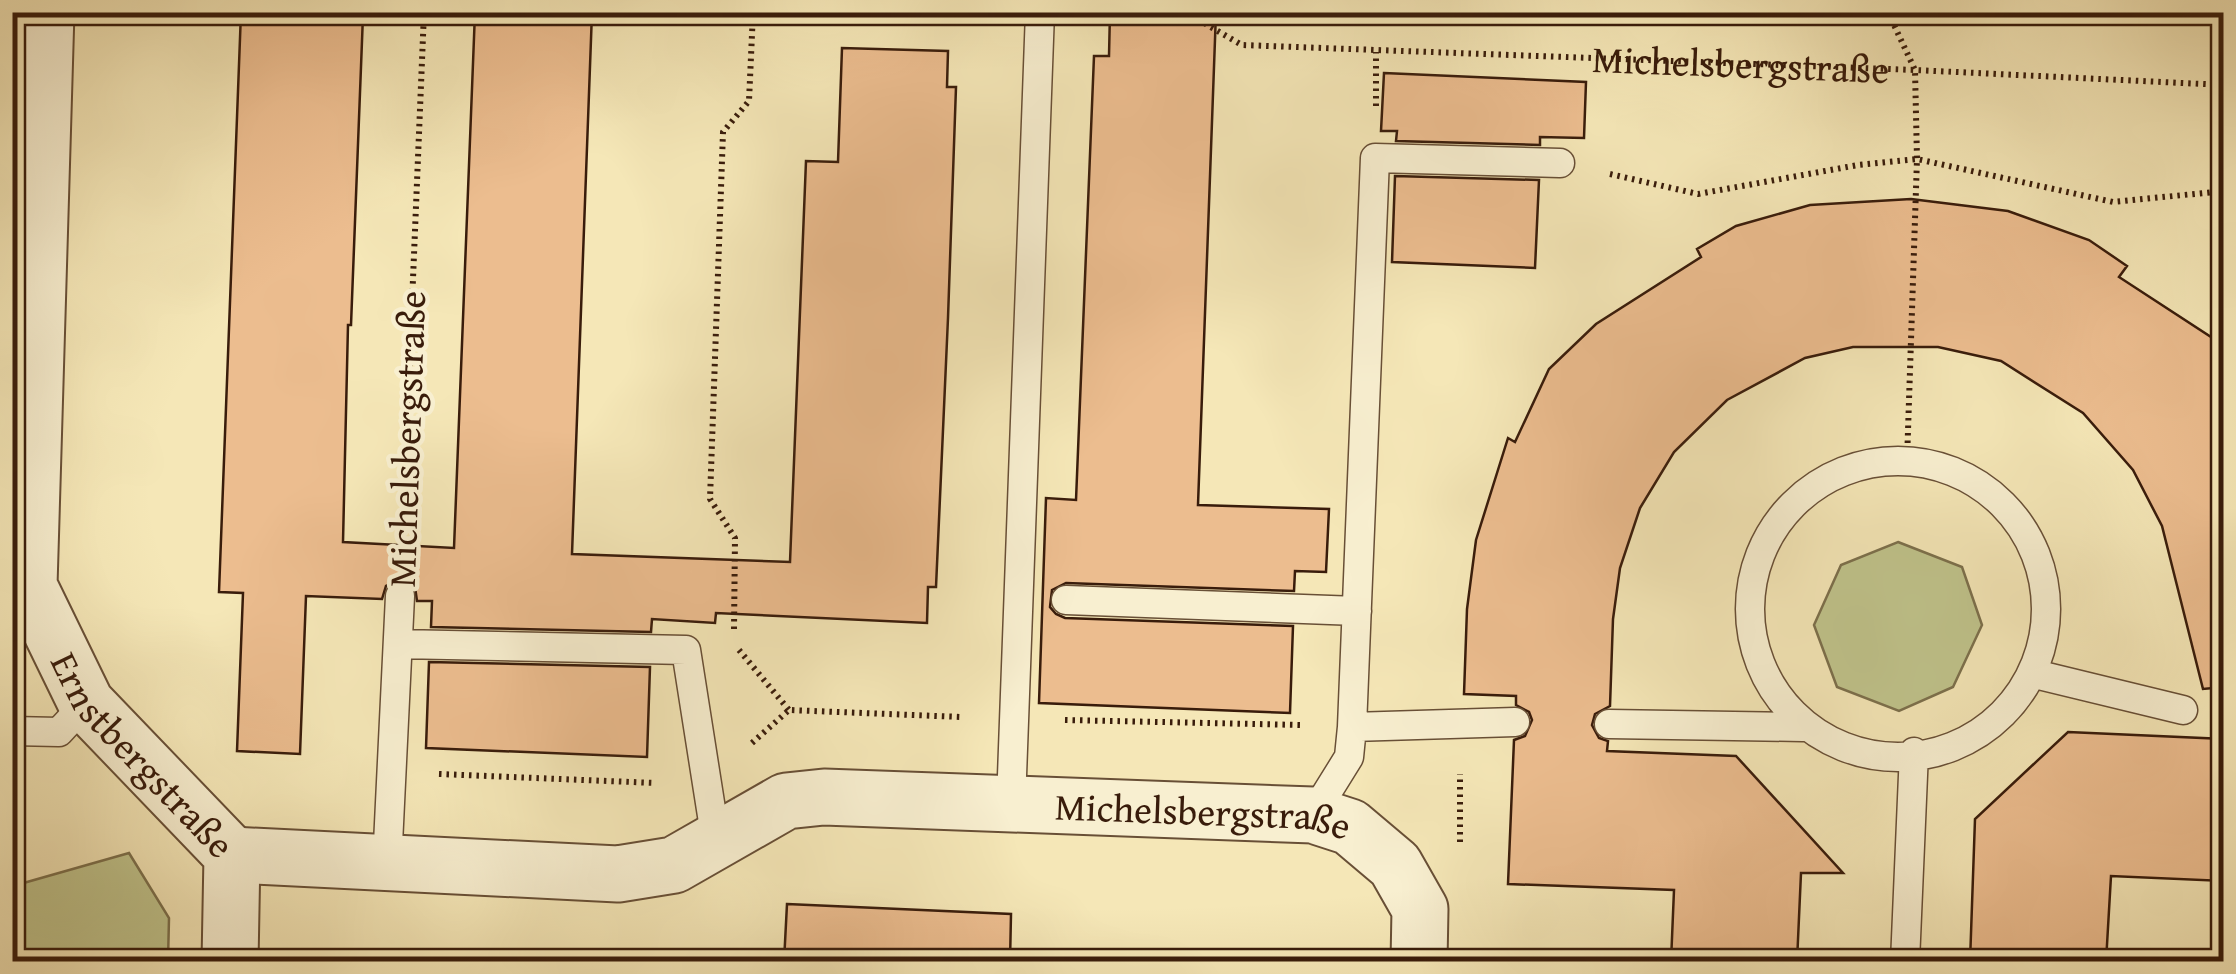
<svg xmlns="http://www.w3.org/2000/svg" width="2236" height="974" viewBox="0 0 2236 974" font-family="'Gentium Book Plus',serif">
	<rect width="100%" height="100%" fill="#f5e7b7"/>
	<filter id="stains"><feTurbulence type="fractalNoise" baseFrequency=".002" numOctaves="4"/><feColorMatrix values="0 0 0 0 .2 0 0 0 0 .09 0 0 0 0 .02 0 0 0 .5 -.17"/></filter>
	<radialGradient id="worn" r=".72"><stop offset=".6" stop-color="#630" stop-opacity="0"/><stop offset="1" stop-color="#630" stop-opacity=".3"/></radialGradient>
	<path fill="#c0c48c" stroke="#7c704c" stroke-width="2.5" d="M1898,542L1962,567L1982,625L1953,687L1899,711L1837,687L1814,625L1841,565Z
		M129,853L169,918L168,961H13V886Z"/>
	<path fill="#ecbd8f" stroke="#391c0b" stroke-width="2.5" d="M241,12L363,15L351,325H348L343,542L454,548L475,12H592L572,554L790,562L806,161L838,162L842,48L948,51L947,87H956L948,318L936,587H928L927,623L716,613L715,623L652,619L651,632L431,627L432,601H417L415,587L402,579L386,586L382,599L306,596L300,754L237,751L243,593L219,592Z
		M1110,12H1216L1198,505L1329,509L1326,572L1295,571L1294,591L1066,583L1052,590L1050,607L1056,614L1065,618L1293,626L1290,713L1039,703L1046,498L1076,500L1094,56H1109Z
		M1384,73L1586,82L1584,138L1540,137V145L1396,141L1397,131H1381Z
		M1395,176L1539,180L1535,268L1392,262Z
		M1911,199L2008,211L2089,240L2127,266L2119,277L2214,339L2224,351V687L2203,689L2162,526L2133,470L2083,413L2001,361L1938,347H1853L1805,358L1727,400L1674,452L1640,508L1620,568L1613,619L1610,706L1595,714L1592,725L1599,738L1608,741L1607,751L1736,756L1843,873H1801L1797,962H1671L1674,890L1508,884L1514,740L1525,736L1532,720L1529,712L1516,705V696L1464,694L1467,609L1476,540L1508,438L1515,442L1549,369L1596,324L1701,257L1697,249L1736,226L1810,205Z
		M429,662L650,667L647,757L426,748Z
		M2068,732L2224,739V881L2111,876L2106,962H1970L1975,819Z
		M787,904L1011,914L1010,962H784Z"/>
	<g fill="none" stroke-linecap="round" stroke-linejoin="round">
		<defs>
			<path id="lane" d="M1750 609a148 148 0 1 1 296 0a148 148 0 1 1-296 0Z
				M1066,600L1357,611
				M398,644L686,650L716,841
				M2035,674L2183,710
				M1609,724L1803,727
				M1352,727L1515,722
				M12,731L59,732L86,703
				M1011,803L1040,12
				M1313,815L1349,757L1352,727L1375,158L1560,163
				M387,865L400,596
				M1905,962L1914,752"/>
			<g id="street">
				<path id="s2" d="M46,12L29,586L86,703L232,855L230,962"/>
				<path id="s3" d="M232,855L618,874L674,865L786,801L824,797L1313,815L1350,827L1395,865L1420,909L1419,962"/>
			</g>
		</defs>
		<use href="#lane" stroke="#684f36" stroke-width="31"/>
		<use href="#street" stroke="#684f36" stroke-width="59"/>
		<g stroke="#391c0b" stroke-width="6" stroke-dasharray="2.5 5" stroke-linecap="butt">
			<path id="s1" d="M1185,12L1242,45L1915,70L1917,159L1907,461"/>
			<path d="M1888,12L1915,70L2224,85"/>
			<path d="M1376,106V52"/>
			<path d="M1610,174L1698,194L1858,165L1917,159L2113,202L2224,191"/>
			<path d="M402,546L424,12"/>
			<path d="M734,629L735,538L710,499L723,132L749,101L753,12"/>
			<path d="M739,650L789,710"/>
			<path d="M1065,720L1302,725"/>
			<path d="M752,743L789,710L962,717"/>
			<path d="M439,774L656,783"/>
			<path d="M1460,842V774"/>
		</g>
		<use href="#lane" stroke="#f8efd0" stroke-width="28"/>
		<use href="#street" stroke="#f8efd0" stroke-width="55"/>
	</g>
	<g text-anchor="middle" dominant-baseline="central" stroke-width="9" stroke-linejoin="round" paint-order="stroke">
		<g font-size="38" fill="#391c0b" stroke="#f8efd0">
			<text stroke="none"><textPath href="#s1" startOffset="565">Michelsbergstraße</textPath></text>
			<text transform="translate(406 439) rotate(-88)">Michelsbergstraße</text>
			<text stroke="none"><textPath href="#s2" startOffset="780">Ernstbergstraße</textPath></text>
			<text stroke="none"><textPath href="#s3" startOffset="990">Michelsbergstraße</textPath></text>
		</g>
	</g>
	<rect width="2236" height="974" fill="none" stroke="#f5e7b7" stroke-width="50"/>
	<rect x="15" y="15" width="2206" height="944" fill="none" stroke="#391c0b" stroke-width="5"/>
	<rect x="25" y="25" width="2186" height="924" fill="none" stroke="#391c0b" stroke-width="2.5"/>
	<rect width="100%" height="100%" filter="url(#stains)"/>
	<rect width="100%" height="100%" fill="url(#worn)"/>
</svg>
